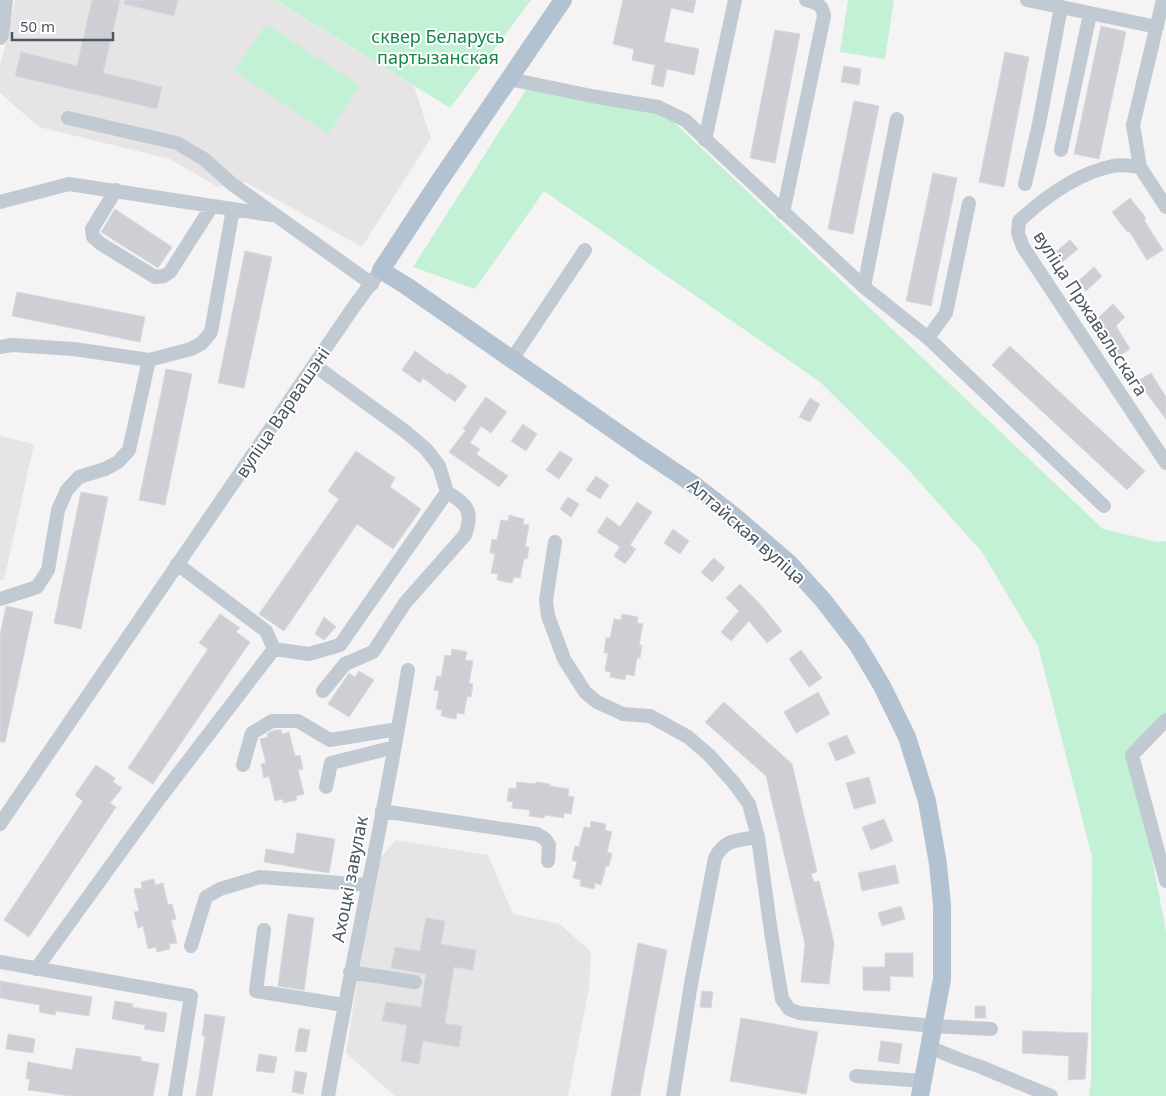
<svg xmlns="http://www.w3.org/2000/svg" width="1166" height="1096" viewBox="0 0 1166 1096" font-family="'Noto Sans',sans-serif">
	<rect width="100%" height="100%" fill="#f5f3f3"/>
	<path fill="#e6e4e5" d="M15,0H274L414,86L431,138L362,247L245,182L218,187L170,159L39,127L0,93V67Z
		M0,436L34,444L4,580H0Z
		M396,840L488,855L513,914L560,924L591,952L589,988L568,1096H395L346,1053L376,863Z"/>
	<path fill="#c3f1d5" d="M275,0H531L450,108Z
		M848,0H894L885,59L840,52Z
		M266,24L360,86L328,134L234,71Z
		M526,90L658,107L1103,529L1157,542L1166,541V718L1132,755L1166,931V1096H1089L1091,1080L1092,857L1038,646L982,552L906,467L820,382L544,191L475,289L413,267Z"/>
	<path fill="#cdcfd5" stroke="#d7d9de" d="M92,0H120L103,73L162,87L157,109L15,76L21,52L77,66Z
		M125,0H178L174,16L124,4Z
		M623,0H696L693,13L671,8L664,42L699,49L694,75L667,69L663,87L651,84L655,65L632,60L634,49L613,44Z
		M1101,26L1126,32L1099,159L1074,154Z
		M775,30L800,34L775,163L750,158Z
		M1005,52L1029,57L1004,187L979,182Z
		M844,66L861,69L859,85L841,82Z
		M854,101L879,106L853,234L828,229Z
		M933,173L957,178L931,306L906,301Z
		M1130,198L1146,218L1144,220L1163,250L1147,260L1129,231L1127,232L1112,212Z
		M115,209L172,247L158,268L101,232Z
		M1070,240L1078,249L1060,264L1052,255Z
		M245,251L272,257L244,388L218,383Z
		M1094,267L1102,276L1086,291L1077,282Z
		M17,292L145,317L140,342L12,316Z
		M1113,304L1125,317L1116,326L1130,349L1117,357L1104,335L1093,323Z
		M1010,346L1145,471L1127,490L992,365Z
		M415,351L448,375L449,373L467,386L455,402L423,378L420,383L402,370Z
		M166,369L192,374L165,505L139,500Z
		M1151,373L1166,397V419L1145,391L1142,392L1136,382Z
		M486,397L507,412L491,433L481,426L470,443L480,449L476,454L508,476L499,487L449,452L466,430L463,429Z
		M810,398L820,404L810,422L799,417Z
		M523,424L537,434L526,451L511,441Z
		M356,451L395,478L390,487L421,509L393,549L357,524L284,631L259,614L339,499L328,491Z
		M560,451L573,459L559,479L546,470Z
		M596,476L609,485L600,499L586,490Z
		M81,492L108,497L81,629L54,623Z
		M568,497L579,504L571,517L560,509Z
		M637,502L652,512L630,545L636,549L625,564L614,556L620,547L597,532L607,517L620,527Z
		M509,515L524,519L523,524L529,525L525,547H529L527,559H524L520,578L514,577L512,583L497,580L498,574L491,573L495,554L490,553L492,539L497,540L501,520L508,521Z
		M673,529L689,541L680,554L664,543Z
		M714,558L725,568L712,582L701,572Z
		M740,584L760,604L782,631L767,643L749,621L731,641L721,632L739,611L726,598Z
		M6,606L33,612L5,742H0V635Z
		M220,614L240,628L236,632L250,642L153,784L128,768L208,649L199,643Z
		M622,614L638,617L637,623L643,624L639,645H642L640,658H637L634,676L626,674L625,680L610,677L611,672L605,671L608,653H604L606,638H610L614,619L621,620Z
		M324,617L336,627L324,640L315,634Z
		M452,649L467,652L465,660L473,661L469,683L473,684L471,697L467,696L464,714L457,713L456,719L441,716L442,710L436,709L439,691L434,690L437,676L441,677L445,655L451,656Z
		M801,650L822,678L809,687L789,659Z
		M359,671L374,680L349,717L328,704L349,673L355,677Z
		M818,692L830,714L796,733L784,712Z
		M724,702L792,764L817,872L811,874L814,882L819,881L834,943L829,984L801,982L805,944L766,776L705,722Z
		M274,730H281L282,734L289,732L295,756L300,755L303,769L298,770L304,794L296,796L297,800L283,803V799L275,801L269,776L264,778L261,764L266,763L260,739L268,737L267,734Z
		M847,735L855,753L836,761L828,743Z
		M96,765L115,778L113,782L122,788L110,803L116,807L29,937L4,920L83,801L75,795Z
		M869,777L876,803L854,809L846,783Z
		M517,782L536,784V782L550,784L549,786L569,789L568,796L574,797L571,814L564,813V818L545,815L544,818L529,816L530,810L512,808L513,802L507,801L509,788L516,789Z
		M884,819L893,841L871,850L862,827Z
		M591,821L606,824L605,830L612,832L607,852L612,854L609,866H606L601,885L595,883L594,889L580,886L581,880L573,878L577,862L572,860L575,846L579,847L584,827L590,828Z
		M297,833L335,839L329,873L264,862L266,849L294,854Z
		M895,865L899,883L862,891L858,873Z
		M154,879L155,885L163,883L168,905L172,904L176,919L171,920L177,943L169,944L170,949L157,952L156,947L148,949L143,926L138,928L134,912L139,911L134,889L142,888L141,882Z
		M901,906L905,919L882,926L878,913Z
		M288,914L314,918L304,990L278,986Z
		M426,918L445,921L441,944L476,950L473,970L454,967L445,1023L462,1026L459,1047L423,1041L419,1064L401,1061L407,1025L382,1021L386,1002L421,1007L426,974L391,968L395,947L420,951Z
		M638,943L667,950L640,1096H611Z
		M885,953H913V977L890,976V991L863,990V967H885Z
		M0,981L92,997L89,1016L56,1011L55,1015L39,1012L40,1005L0,998Z
		M702,991L713,992L711,1008L700,1007Z
		M115,1001L133,1004L132,1007L167,1013L164,1032L144,1029L145,1025L112,1019Z
		M975,1006H985L986,1018H975Z
		M205,1014L225,1017L212,1096H196L205,1036L202,1035Z
		M741,1018L818,1032L806,1094L730,1081Z
		M299,1028L310,1030L306,1052L295,1051Z
		M1023,1031L1088,1033L1085,1079L1068,1080L1069,1056L1022,1053Z
		M8,1034L35,1039L33,1053L6,1049Z
		M881,1041L902,1044L899,1064L878,1061Z
		M76,1048L141,1057V1061L159,1064L153,1096H71L28,1090L30,1079H26L28,1062L72,1070Z
		M259,1054L277,1057L274,1073L256,1071Z
		M295,1071L307,1073L303,1094L292,1092Z"/>
	<g fill="none" stroke-linecap="round" stroke-linejoin="round">
		<path stroke="#c1cad2" stroke-width="14" d="M1027,0L1157,27
			M1163,0L1133,125L1140,167L1166,207
			M0,38L2,35L6,0
			M509,79L597,97L658,107L685,120L864,287L928,338L1104,506
			M68,118L177,143L204,159L232,184L372,284
			M705,140L735,0
			M1061,150L1090,14
			M1140,167C1131,166 1121,164 1113,166C1077,173 1045,197 1019,221L1018,233L1023,247L1166,463
			M1025,184L1039,124L1061,7
			M116,190L92,229L93,237L101,244L155,277L164,276L170,272L212,206
			M0,202L69,184L271,215
			M783,213L824,16C822,4 817,3 806,0
			M864,287L897,119
			M928,338L946,313L969,203
			M0,347L12,345L74,349L149,360L191,349L202,343L211,332L233,209
			M512,359L585,250
			M555,542L546,600L548,616L564,659L585,692L597,702L623,714L650,716L688,737L709,755L734,783L749,804L758,837L771,932L782,999L789,1009L799,1013L933,1026L991,1029
			M177,564L266,631L274,649
			M0,599L37,587L48,570L58,510L67,490L79,477L105,469L118,462L129,450L149,360
			M323,691L345,664L373,652L405,603L465,535C474,511 467,504 447,492
			M1166,720L1132,755L1166,881
			M243,765L252,733L272,721H298L330,740L398,729
			M326,787L331,763L395,747
			M382,811L537,834L545,839L549,845L548,861
			M0,824L355,305L381,270
			M264,930L256,991L344,1005
			M191,946L206,897L220,889L260,877L368,885
			M0,962L191,996L175,1096
			M36,969L159,799L274,649L309,654L340,645L447,492L439,466L426,449L406,432L314,365
			M350,972L415,982
			M929,1047L958,1059L981,1067L1051,1096
			M856,1076L923,1081
			M328,1096C353,954 385,813 408,670
			M673,1096L691,984L715,858C726,838 737,841 758,837"/>
		<path stroke="#b3c2d1" stroke-width="18" d="M563,0L438,183L381,270L408,287L641,449L693,484L733,515L789,563L823,600L857,644L882,686L907,737L927,801L938,864L942,905V979L920,1096"/>
	</g>
	<g text-anchor="middle" dominant-baseline="central" stroke-width="4" stroke-linejoin="round" paint-order="stroke">
		<g font-size="18" fill="#17864f" stroke="#fff">
			<text x="438" y="36">сквер Беларусь<tspan x="438" dy="21">партызанская</tspan></text>
		</g>
		<g font-size="18" fill="#4a5661" stroke="#fff">
			<text transform="translate(1091 313) rotate(57)">вуліца Пржавальскага</text>
			<text transform="translate(282 412) rotate(-56)">вуліца Варвашэні</text>
			<text transform="translate(747 531) rotate(41)">Алтайская вуліца</text>
			<text transform="translate(349 879) rotate(-79)">Ахоцкі завулак</text>
		</g>
	</g>
	<path d="M12 32v8h101v-8" fill="none" stroke="#4a5661" stroke-width="2.5"/>
	<text x="20" y="32" font-size="15" fill="#4a5661" stroke="#ffffff" stroke-width="4" paint-order="stroke">50 m</text>
</svg>
